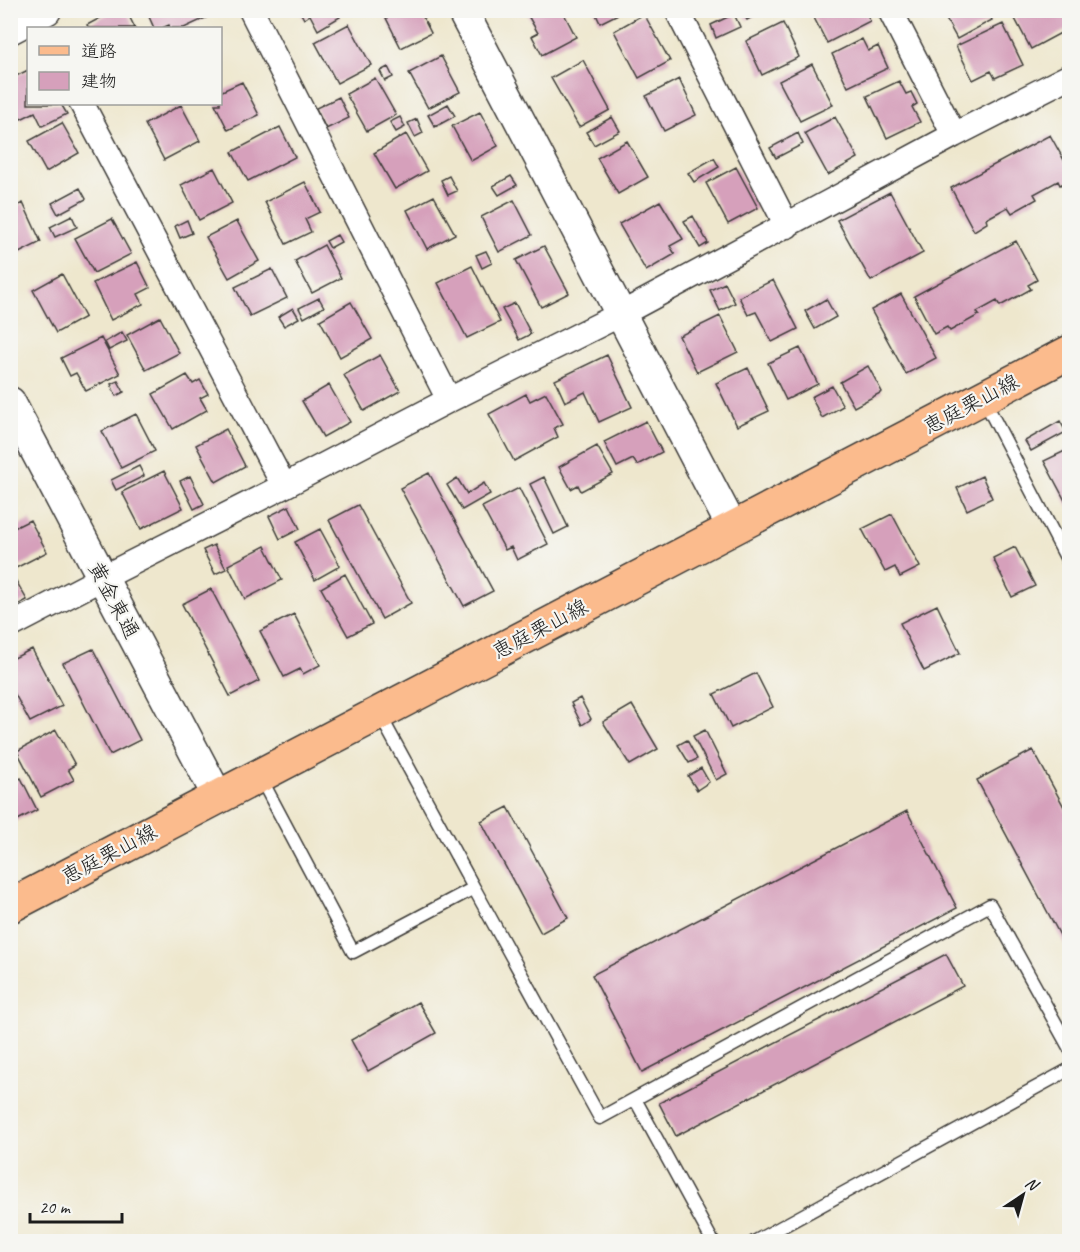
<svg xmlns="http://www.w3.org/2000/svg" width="1080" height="1252" viewBox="0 0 1080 1252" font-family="Caveat,'Klee One',sans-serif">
	<rect width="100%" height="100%" fill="#f6f6f2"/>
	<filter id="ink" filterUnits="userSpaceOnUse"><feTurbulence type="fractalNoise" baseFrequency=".0167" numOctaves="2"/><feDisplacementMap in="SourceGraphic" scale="12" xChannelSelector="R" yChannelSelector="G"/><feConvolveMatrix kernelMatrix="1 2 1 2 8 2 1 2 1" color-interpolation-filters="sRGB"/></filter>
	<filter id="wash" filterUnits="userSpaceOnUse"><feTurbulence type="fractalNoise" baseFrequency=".008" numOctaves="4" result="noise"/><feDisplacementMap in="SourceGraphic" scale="24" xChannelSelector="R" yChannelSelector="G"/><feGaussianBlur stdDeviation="1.35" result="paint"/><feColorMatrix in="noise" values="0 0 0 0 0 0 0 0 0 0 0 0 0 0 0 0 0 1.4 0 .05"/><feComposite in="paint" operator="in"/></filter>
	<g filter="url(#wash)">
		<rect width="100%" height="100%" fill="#eee7cd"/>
		<g id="blocks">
			<path fill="#d6a0bb" d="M115,10H126L135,28H89L87,25Z
				M146,10H207L210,16L184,28H170L169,25L162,28H154Z
				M299,10H337L340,17L318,30L310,15L304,19Z
				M397,10H419L431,33L401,48L385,16Z
				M533,10H562L576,37L542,55L532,36L538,33L527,14Z
				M594,10H626L600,23Z
				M741,10H765L747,20Z
				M810,10H865L870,21L827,43Z
				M941,10H987L992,20L957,39Z
				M1023,10H1070V28L1031,49L1013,15Z
				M644,14L670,61L639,78L614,31Z
				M734,14L740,27L716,38L711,25Z
				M783,23L799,57L762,75L746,41Z
				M349,24L371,65L337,83L315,42Z
				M1003,24L1023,65L995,78L991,71L973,80L956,46Z
				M862,39L868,51L878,46L888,68L848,87L832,54Z
				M441,56L460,92L428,108L409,73Z
				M583,60L610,110L579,127L551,78Z
				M812,64L833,105L800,121L779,81Z
				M388,67L393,77L385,81L380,71Z
				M28,70V104H61L67,114L42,126L35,112L21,119L10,98V79Z
				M375,78L396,115L367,131L346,94Z
				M679,79L696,115L664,131L646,96Z
				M899,81L906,94L911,92L917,104L912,107L920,122L887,138L867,96Z
				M242,82L259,115L228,130L215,104H220V92Z
				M339,97L349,118L326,129L316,108Z
				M448,104L455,116L435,127L428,115Z
				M181,105L200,141L164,160L145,124Z
				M480,112L498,146L471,161L452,126Z
				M400,117L405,127L396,132L390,122Z
				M612,117L620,131L594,145L586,132Z
				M835,117L858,158L828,175L805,133Z
				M417,119L423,133L415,137L408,123Z
				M62,123L79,153L46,172L29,141Z
				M280,127L295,157L248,181L232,152Z
				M798,133L803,144L776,158L770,148Z
				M406,134L427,171L395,189L374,153Z
				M1050,135L1070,171V180L1060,185L1058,181L1034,194L1037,199L1012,213L1008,207L986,219L987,223L974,231L951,188Z
				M627,141L648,177L618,194L597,158Z
				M714,158L719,167L694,182L688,173Z
				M736,167L758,208L728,224L706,183Z
				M214,168L232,203L199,220L181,185Z
				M449,176L457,191L448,195L441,180Z
				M511,176L517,185L499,195L493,186Z
				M305,182L320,212L305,219L311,232L286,244L265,202Z
				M80,188L86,199L58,214L52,203Z
				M890,192L923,253L871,281L837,220Z
				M434,196L455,234L427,249L407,210Z
				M514,200L532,235L499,252L481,217Z
				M660,201L683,239L670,246L675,254L646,271L619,224Z
				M23,203L41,242L15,255L10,246V209Z
				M72,216L77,227L55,237L50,227Z
				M693,216L708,243L700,248L684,221Z
				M112,219L131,254L94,273L75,238Z
				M187,220L192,233L180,238L175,226Z
				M237,221L259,261L229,278L206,237Z
				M337,235L341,242L330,248L326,241Z
				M1016,241L1037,280L1028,285L1031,289L1000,306L997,301L977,312L979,315L950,331L947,327L934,334L914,296Z
				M324,245L341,278L312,293L295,261Z
				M544,246L569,293L541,307L516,260Z
				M486,251L492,263L482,268L476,255Z
				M137,262L150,288L138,294L143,304L111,320L93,283Z
				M472,266L500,322L467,338L438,283Z
				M272,269L287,298L250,316L235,287Z
				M62,274L85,317L56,333L33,290Z
				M773,280L798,329L772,342L756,312L748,315L739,297Z
				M725,283L735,303L720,311L710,290Z
				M901,294L936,358L906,374L871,310Z
				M319,298L324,307L304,318L299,308Z
				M826,299L836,317L815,329L805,311Z
				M351,302L372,339L340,357L320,320Z
				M515,303L531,334L519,340L502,309Z
				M293,308L299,318L284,326L278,317Z
				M720,316L738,352L697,372L679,336Z
				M160,317L179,353L146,370L127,335Z
				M122,332L127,341L109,350L105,342Z
				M101,338L120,374L86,391L76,373L70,376L61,358Z
				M800,348L818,384L786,400L768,363Z
				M380,355L400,391L364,411L344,375Z
				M607,355L632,407L599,422L585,392L565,402L555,380Z
				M868,366L882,392L854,407L840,382Z
				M748,368L769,411L737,426L716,383Z
				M187,375L193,384L200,380L208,394L200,398L207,410L173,429L153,394Z
				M118,381L124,392L116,396L111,384Z
				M329,385L350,422L323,437L302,401Z
				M832,386L843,406L822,418L811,397Z
				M546,393L563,424L554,428L558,437L514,461L489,414L526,394L530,401Z
				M136,414L155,451L121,468L102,431Z
				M646,421L662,452L637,465L633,459L617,467L604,442Z
				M1060,421L1066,432L1031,451L1025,441Z
				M226,429L245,466L216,482L196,445Z
				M597,446L613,474L581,491L578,485L571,489L559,467Z
				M1067,450L1070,455V510L1044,461Z
				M139,466L144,476L116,490L111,480Z
				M164,471L183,508L141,529L122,492Z
				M429,473L493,591L464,606L400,488Z
				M190,476L204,504L194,509L180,481Z
				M982,476L992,498L967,510L957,488Z
				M544,477L568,527L554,534L530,484Z
				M457,478L467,494L484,483L490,494L462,510L447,485Z
				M519,488L548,544L517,560L511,547L505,550L482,507Z
				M358,505L411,603L382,619L329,520Z
				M289,506L300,529L280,539L269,516Z
				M892,514L920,567L900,577L895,567L885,572L862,529Z
				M30,520L47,552L10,571V530Z
				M320,529L340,566L315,580L295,542Z
				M214,545L226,569L215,574L203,550Z
				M265,546L282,580L245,599L228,565Z
				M1015,547L1035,586L1012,597L993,558Z
				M345,574L372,624L348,636L321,588Z
				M15,579L27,600L10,609V582Z
				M211,589L259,681L230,696L182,604Z
				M937,605L960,653L924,671L900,623Z
				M294,614L320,665L303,674L300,669L284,677L260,631Z
				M32,649L62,706L30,722L10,685V660Z
				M93,649L140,740L110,755L63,663Z
				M756,673L773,707L731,728L714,694Z
				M580,698L591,719L582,725L571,703Z
				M632,705L658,749L630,765L603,722Z
				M56,730L75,765L68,769L74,780L41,797L17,751Z
				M705,730L727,774L716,780L693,736Z
				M687,740L697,759L689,763L678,745Z
				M1033,750L1070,818V954L977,780Z
				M701,768L709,782L697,790L688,776Z
				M21,778L37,810L10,824V784Z
				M508,807L568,918L541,933L481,821Z
				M907,811L957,908L642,1072L592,975Z
				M946,954L963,986L676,1136L659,1103Z
				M418,1002L436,1033L368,1071L351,1040Z"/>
		</g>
	</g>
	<g filter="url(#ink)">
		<use href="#blocks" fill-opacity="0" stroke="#3c3a37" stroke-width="1.5"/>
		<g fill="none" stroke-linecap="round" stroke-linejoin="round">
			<defs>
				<path id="service" d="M983,398L1070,565
					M260,777L353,952L474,888L380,715
					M474,888L600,1118L990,905L1070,1049
					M635,1099L713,1242
					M754,1242L1070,1069"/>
				<path id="minor" d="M251,10L449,400
					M677,10L787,226
					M890,10L954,135
					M82,104L284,486
					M10,626L102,578L284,486L449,400L621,314L954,135L1070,76"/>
				<path id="tertiary" d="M462,10L733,529
					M10,29L46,10
					M10,402L218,797"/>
				<path id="primary" d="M10,906L1070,352"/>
			</defs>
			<use href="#service" stroke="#3c3a37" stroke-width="15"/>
			<use href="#minor" stroke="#3c3a37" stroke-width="27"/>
			<use href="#tertiary" stroke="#3c3a37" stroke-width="33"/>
			<use href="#primary" stroke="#3c3a37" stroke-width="36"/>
			<use href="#service" stroke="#fff" stroke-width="12"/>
			<use href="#minor" stroke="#fff" stroke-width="24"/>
			<use href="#tertiary" stroke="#fff" stroke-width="30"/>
			<use href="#primary" stroke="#fbbb8d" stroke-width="33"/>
		</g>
	</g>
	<g text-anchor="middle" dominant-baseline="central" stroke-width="4.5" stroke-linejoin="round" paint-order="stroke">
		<g font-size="21" fill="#1c1c1c" stroke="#f6f6f2">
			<text transform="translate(971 404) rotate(-28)">恵庭栗山線</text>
			<text transform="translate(114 600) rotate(62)">黄金東通</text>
			<text transform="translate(540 629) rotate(-28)">恵庭栗山線</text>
			<text transform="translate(109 854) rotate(-28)">恵庭栗山線</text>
		</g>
	</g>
	<rect width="1080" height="1252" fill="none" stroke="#f6f6f2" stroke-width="36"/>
	<rect x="27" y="27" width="195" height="78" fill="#f6f6f2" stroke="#9f9f9c" stroke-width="1.5"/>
	<rect x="39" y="46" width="30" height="9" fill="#fbbb8d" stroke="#9f9f9c" stroke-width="1.5"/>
	<text x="81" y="57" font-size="18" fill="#1c1c1c">道路</text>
	<rect x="39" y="72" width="30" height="18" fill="#d6a0bb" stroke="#9f9f9c" stroke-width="1.5"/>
	<text x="81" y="87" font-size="18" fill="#1c1c1c">建物</text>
	<g transform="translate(1023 1195) rotate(36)" stroke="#f6f6f2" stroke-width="4.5" paint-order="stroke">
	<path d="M0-4.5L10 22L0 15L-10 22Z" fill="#1c1c1c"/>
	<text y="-9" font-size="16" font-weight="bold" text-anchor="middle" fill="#1c1c1c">N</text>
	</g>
	<path d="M30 1213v9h92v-9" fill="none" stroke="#1c1c1c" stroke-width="3"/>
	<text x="39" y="1213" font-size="18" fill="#1c1c1c" stroke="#f6f6f2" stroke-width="4.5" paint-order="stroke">20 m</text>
</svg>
